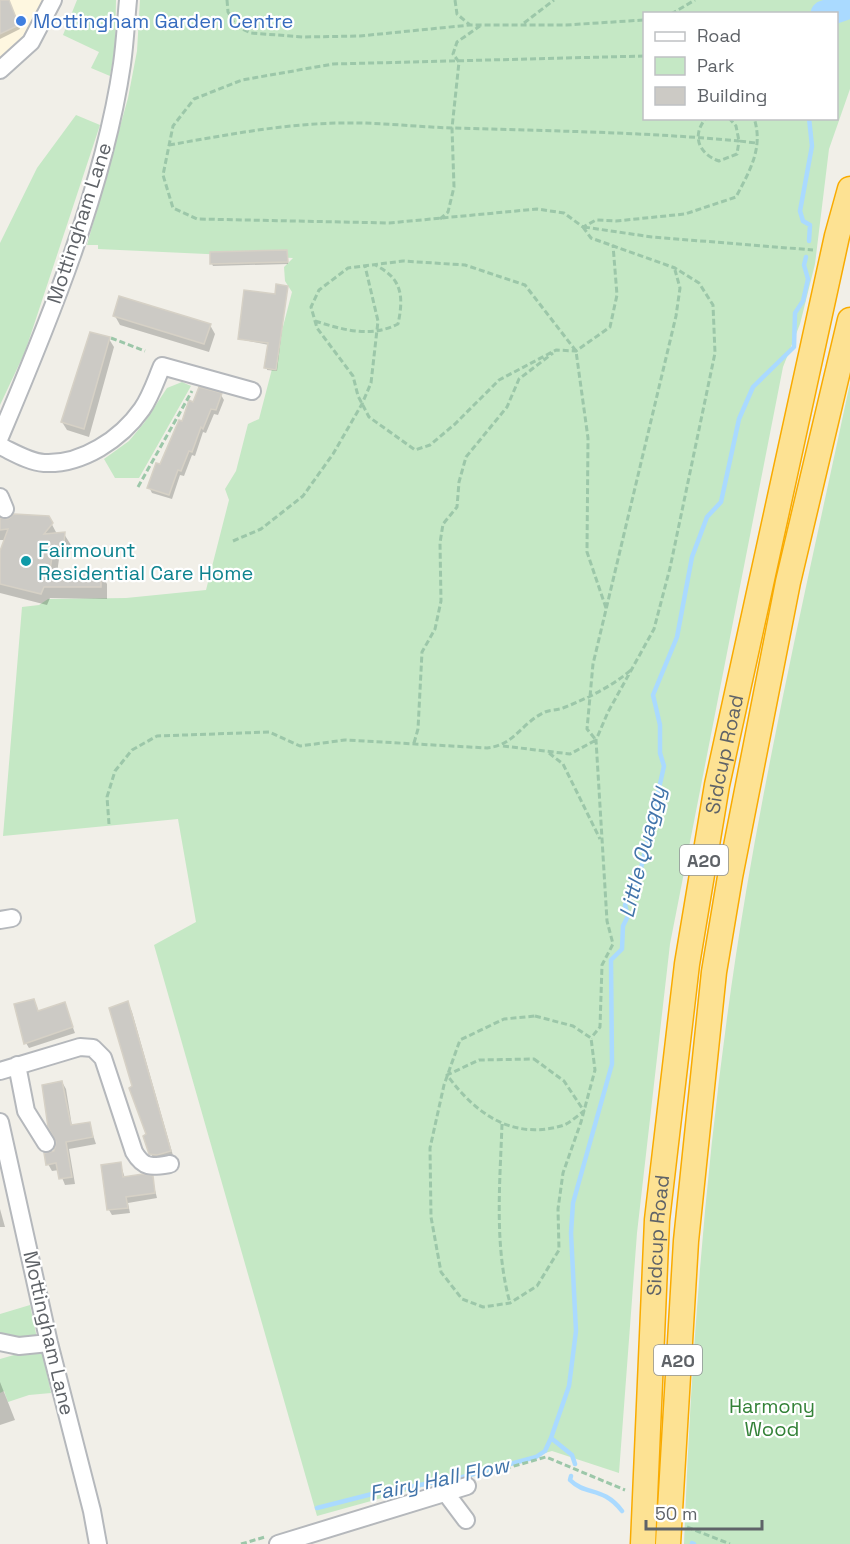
<svg xmlns="http://www.w3.org/2000/svg" width="850" height="1544" viewBox="0 0 850 1544" font-family="'Space Grotesk',sans-serif">
	<rect width="100%" height="100%" fill="#f1efe8"/>
	<path fill="#fef7e0" d="M0,0H53L0,70Z"/>
	<path fill="#c5e8c5" fill-rule="evenodd" d="M77,0H116L115,48L110,76L91,68L99,52L63,35Z
		M140,0H850V89L829,149L815,264L800,324L783,367L670,944L637,1233L619,1473L552,1451L317,1516L154,945L196,922L178,819L3,836L22,607L39,605L48,599L126,598L206,590L229,500L225,489L236,471L248,424L259,419L292,292L285,281L284,267L293,258L98,249V245H87L128,98L137,51ZM644,14H836V118H644Z
		M76,115L100,125L25,352L0,405V243L37,168Z
		M182,382L191,386L139,478H115L104,459L129,441L144,423L167,388Z
		M850,383V1544H684C692,1326 710,1107 746,892C775,721 814,552 850,383Z
		M30,1305L37,1338H5L3,1333L0,1338V1314Z
		M35,1349L43,1354L51,1393L29,1395L8,1402L4,1391L0,1393V1359Z"/>
	<path fill="#0003" d="M0,0H8L20,29L0,39Z
		M287,251L288,264L213,266L212,264L211,253Z
		M287,287L277,371L267,370L269,345L239,339L276,296Z
		M115,316L210,325L215,334L209,352L120,325Z
		M109,339L114,347L89,437L67,430L62,422Z
		M221,395L224,400L218,415L214,414L206,433L203,432L195,456L192,455L184,476L180,475L172,499L152,493L149,487L194,404Z
		M15,515L48,517L57,534H64L71,545L70,556L59,559L57,573H100L107,584V599L50,598L47,605L0,593V555L5,540H0V518L4,521Z
		M34,1000L39,1012L64,1004L75,1033L29,1048L26,1043Z
		M128,1003L132,1012L174,1159L156,1163L151,1154L134,1087Z
		M62,1082L66,1089L72,1126L89,1123L96,1144L69,1149L75,1184L65,1185L59,1170L52,1171L48,1164L58,1142Z
		M120,1163L125,1178H152L157,1198L128,1203L130,1213L112,1215L109,1210Z
		M0,1209L5,1227H0Z
		M0,1382L15,1420L0,1425Z"/>
	<g fill="none" stroke-linecap="round" stroke-linejoin="round">
		<path stroke="#aadaff" stroke-width="4.5" d="M809,118L812,146L800,211L803,221L810,225L809,241
			M575,1464L572,1455L551,1438L569,1386L576,1331L571,1233L573,1203L612,1064L611,960L622,949L623,926L628,916L625,905L639,877L664,766L660,753V725L653,695L677,637L692,557L707,517L721,502L739,419L753,387L794,347L795,313L803,301L808,279L804,265L806,257
			M571,1476L570,1480C586,1496 603,1486 622,1511
			M317,1508L380,1492L459,1478L536,1457L545,1451L551,1438
			M692,1543L694,1544"/>
		<path stroke="#aadaff" stroke-width="27" d="M824,14L850,5"/>
	</g>
	<path fill="#cccac5" stroke="#d6d1c6" stroke-width="1.5" d="M0,0H9L19,25L0,34Z
		M287,250L288,262L210,264V252Z
		M276,284L288,286L276,370L264,368L268,343L238,339L244,290L275,294Z
		M119,296L211,324L204,344L113,316Z
		M90,332L110,337L84,429L61,422Z
		M199,387L222,393L216,410L211,409L203,429L201,427L192,452L189,451L181,471L178,470L169,495L147,488L156,463L160,464L179,420L182,421L189,400L193,402Z
		M14,514L49,516L53,523L44,534L65,532L64,544L53,548L50,571H101V587H44L41,594L0,584V551L8,529L0,530V518L8,519Z
		M34,999L38,1011L65,1002L73,1027L24,1044L14,1004Z
		M128,1001L171,1151L157,1155L149,1154L143,1136L146,1134L129,1088L132,1086L109,1008Z
		M62,1081L71,1125L90,1122L93,1137L66,1142L72,1177L59,1179L56,1163L46,1165L44,1153L54,1151L56,1142L48,1127L42,1085Z
		M121,1162L123,1177L143,1174L153,1176L155,1193L126,1197L128,1208L107,1210L101,1165Z"/>
	<g fill="none" stroke-linecap="round" stroke-linejoin="round">
		<defs>
			<path id="minor" d="M0,70L31,42L53,0
				M0,437C49,321 104,188 122,64C125,43 126,21 128,0
				M0,446C13,452 29,462 44,463C82,465 121,439 142,409C151,396 156,380 162,366L252,391
				M0,497L5,509
				M0,920L12,918
				M17,1065L26,1111L46,1143
				M0,1071L80,1047L93,1048L103,1058L134,1152C144,1169 152,1167 170,1164
				M0,1122L49,1343L92,1511L98,1544
				M0,1342L19,1346L49,1343
				M445,1492L466,1520
				M278,1544L467,1486"/>
			<g id="highway">
				<path id="s1" d="M643,1544L657,1220L687,964L717,785L837,236L850,189"/>
				<path d="M668,1544L686,1241L714,972L730,877L788,582L850,320"/>
			</g>
		</defs>
		<use href="#minor" stroke="#b5b8bc" stroke-width="20"/>
		<use href="#highway" stroke="#f9ab00" stroke-width="27"/>
		<path stroke="#9cc7a9" stroke-width="3" stroke-dasharray="6 3" stroke-linecap="butt" d="M227,0L228,12L236,26L251,33L303,37L360,36L470,25H566L644,20
			M455,0L457,14L470,25
			M671,14L695,0
			M524,23L554,0
			M644,56L333,64L242,80L194,99L173,126L163,175L173,208L197,219L389,223L537,209L564,213L583,227L596,220L616,221L685,214L736,197C749,172 764,148 754,118
			M729,118L736,126L739,141L756,143
			M169,145C226,135 282,124 340,123C378,122 416,127 453,128C549,131 644,132 739,141L737,154L719,161C699,154 691,136 706,118
			M440,219L448,212L454,187L452,128L459,62L453,54L457,42L480,26
			M583,227L591,238L675,268L699,283L713,305L715,353L670,568L654,629L608,712L596,740L607,921L613,944L602,965L600,1027L591,1038
			M584,227L652,237L813,250
			M315,321C344,330 370,338 398,324C404,296 402,278 375,265
			M111,338L145,351
			M138,487L192,391
			M233,541L261,529L303,496L333,454L362,404L371,383L378,321L365,266
			M606,608L587,552L588,438L576,351L525,285L465,265L403,261L348,268L319,290L311,307L317,328L353,376L358,396L369,417L415,450L430,445L455,424L499,380L556,350L576,351L610,327L617,295L613,245
			M414,743L418,729L422,652L435,629L441,601L440,543L443,524L457,507L459,482L466,457L507,407L519,379L553,353
			M503,746L570,754L596,740L587,729L593,664L676,316L680,288L675,270
			M549,753L563,764L600,839
			M109,824L107,797L115,771L132,750L157,736L269,732L300,746L345,740L487,748C515,745 521,723 545,712C550,710 557,710 563,708C588,698 611,687 631,670
			M535,1016L573,1026L591,1038L595,1070L581,1122L563,1173L558,1209L559,1250L537,1286L510,1303L483,1307L462,1299L441,1272L431,1217L430,1148L444,1085L460,1040L504,1019Z
			M534,1059L564,1081L584,1111C577,1116 569,1124 561,1126C511,1140 475,1113 447,1075L479,1060Z
			M502,1124C500,1183 494,1246 510,1303
			M479,1476L546,1457L625,1490
			M687,1527L730,1544
			M241,1544L265,1537"/>
		<use href="#minor" stroke="#fff" stroke-width="16"/>
		<use href="#highway" stroke="#fde293" stroke-width="24"/>
	</g>
	<circle fill="#3f7fe0" stroke="#fff" stroke-width="2" cx="21" cy="21" r="6"/>
	<circle fill="#0f9aa8" stroke="#fff" stroke-width="2" cx="26" cy="561" r="6"/>
	<g text-anchor="middle" dominant-baseline="central" stroke-width="4.5" stroke-linejoin="round" paint-order="stroke">
		<g fill="#fff" stroke="#8f9295" stroke-width="1.5">
			<rect x="680" y="845" width="48" height="30" rx="4.5"/>
			<rect x="654" y="1345" width="48" height="30" rx="4.5"/>
		</g>
		<g font-size="18" font-weight="bold" fill="#5f6368">
			<text x="704" y="860">A20</text>
			<text x="678" y="1360">A20</text>
		</g>
		<g font-size="20" fill="#366cbe" stroke="#fff" text-anchor="start">
			<text x="33" y="21">Mottingham Garden Centre</text>
		</g>
		<g font-size="20" fill="#5f6368" stroke="#fff">
			<text transform="translate(79 223) rotate(-72)">Mottingham Lane</text>
			<text stroke="none"><textPath href="#s1" startOffset="795">Sidcup Road</textPath></text>
			<text stroke="none"><textPath href="#s1" startOffset="309">Sidcup Road</textPath></text>
			<text transform="translate(49 1333) rotate(77)">Mottingham Lane</text>
		</g>
		<g font-size="20" fill="#0d838f" stroke="#fff" text-anchor="start">
			<text x="38" y="550">Fairmount<tspan x="38" dy="23">Residential Care Home</tspan></text>
		</g>
		<g font-size="20" fill="#348238" stroke="#fff">
			<text x="772" y="1406">Harmony<tspan x="772" dy="23">Wood</tspan></text>
		</g>
		<g font-size="21" font-style="italic" fill="#4174aa" stroke="#fff">
			<text transform="translate(642 852) rotate(-76)">Little Quaggy</text>
			<text transform="translate(439 1479) rotate(-12)">Fairy Hall Flow</text>
		</g>
	</g>
	<rect x="643" y="12" width="195" height="108" fill="#ffffff" stroke="#bfc1c3" stroke-width="1.5"/>
	<rect x="655" y="32" width="30" height="9" fill="#ffffff" stroke="#bfc1c3" stroke-width="1.5"/>
	<text x="697" y="42" font-size="18" fill="#5f6368">Road</text>
	<rect x="655" y="57" width="30" height="18" fill="#c5e8c5" stroke="#bfc1c3" stroke-width="1.5"/>
	<text x="697" y="72" font-size="18" fill="#5f6368">Park</text>
	<rect x="655" y="87" width="30" height="18" fill="#cccac5" stroke="#bfc1c3" stroke-width="1.5"/>
	<text x="697" y="102" font-size="18" fill="#5f6368">Building</text>
	<path d="M646 1520v9h116v-9" fill="none" stroke="#5f6368" stroke-width="3"/>
	<text x="655" y="1520" font-size="18" fill="#5f6368" stroke="#ffffff" stroke-width="4.5" paint-order="stroke">50 m</text>
</svg>
